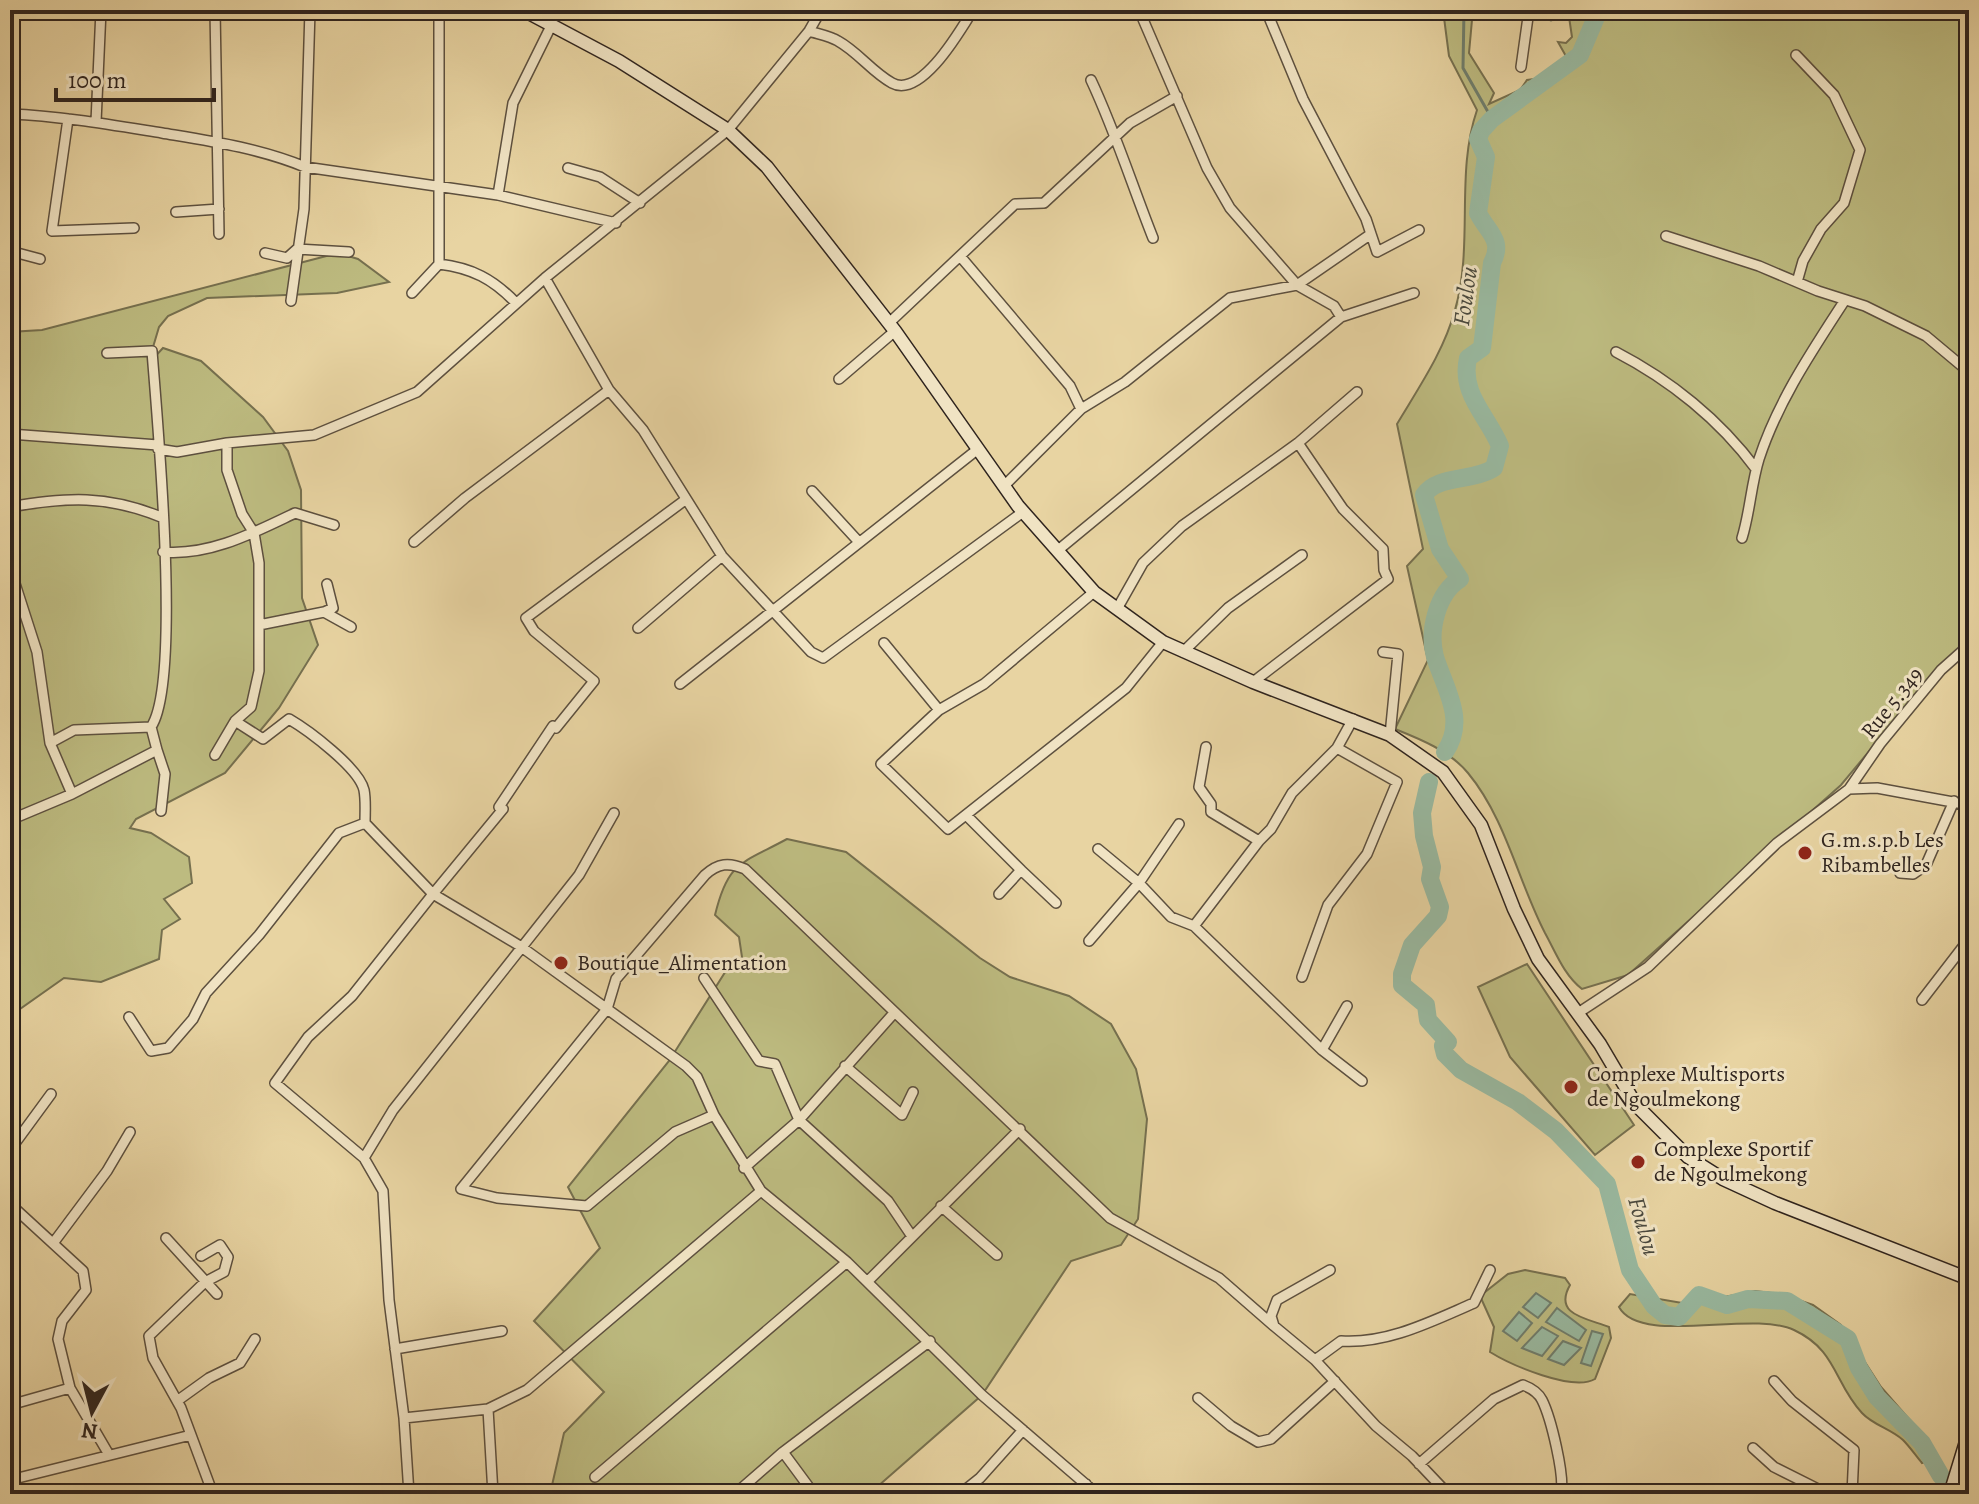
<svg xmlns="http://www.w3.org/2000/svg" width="1979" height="1504" viewBox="0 0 1979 1504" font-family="Alegreya,serif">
	<rect width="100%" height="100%" fill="#e8d4a2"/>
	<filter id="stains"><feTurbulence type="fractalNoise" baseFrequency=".0025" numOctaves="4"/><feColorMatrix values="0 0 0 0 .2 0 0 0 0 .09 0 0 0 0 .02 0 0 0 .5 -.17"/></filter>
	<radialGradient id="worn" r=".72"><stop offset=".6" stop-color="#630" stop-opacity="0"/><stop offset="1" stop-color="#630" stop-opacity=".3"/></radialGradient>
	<path fill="#bdbb80" stroke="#76704f" stroke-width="2" d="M1443,10H1483L1472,20L1469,53L1494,93L1489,104L1520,90L1527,80L1542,78L1567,58L1558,42L1566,43L1572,37L1568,10H1969V648L1935,672L1841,785L1628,975L1582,989C1564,975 1556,953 1545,933C1518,881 1506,819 1468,773C1450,751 1420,739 1395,729L1428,660L1407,566L1423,549L1397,424C1419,387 1444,351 1455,310C1474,244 1455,174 1477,110L1449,56Z
		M338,253L358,259L389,282L337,293L207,298L168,316L159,327L148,364L163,348L201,361L263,417L288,451L301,490L302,598L318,645L279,708L225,773L136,819L130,828L151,833L189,857L192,883L164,899L180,919L162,930L159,959L101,982L64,978L10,1016V332L42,330Z
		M787,839L846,852L980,958L1010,977L1069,996L1111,1024L1136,1069L1147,1119L1138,1219L1121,1245L1071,1261L982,1395L869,1494H550L564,1433L604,1392L534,1321L600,1248L568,1187L669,1061L729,966L742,957L739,937L715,915C728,861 741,864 787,839Z
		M1527,964L1634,1125L1595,1155L1510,1057L1478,987Z
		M1525,1270L1565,1278L1570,1285C1553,1315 1586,1318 1609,1327L1611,1338L1595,1379C1573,1392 1511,1365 1490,1352L1494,1327L1480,1296L1508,1274Z
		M1755,1291L1781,1294L1813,1305L1841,1325L1881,1387L1930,1443L1934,1451L1933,1459L1922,1463C1916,1456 1910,1447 1903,1440C1891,1429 1873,1425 1862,1413C1834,1383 1837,1350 1794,1330C1752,1310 1640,1346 1619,1307L1630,1294L1688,1304Z"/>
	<path fill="#99b9a0" stroke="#6f7d6c" stroke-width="2" d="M1536,1293L1551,1303L1538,1318L1523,1307Z
		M1557,1308L1586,1330L1579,1341L1546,1322Z
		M1519,1312L1532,1323L1517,1341L1503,1331Z
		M1542,1327L1558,1336L1542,1356L1522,1348Z
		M1592,1331L1603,1334L1591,1366L1581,1363Z
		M1563,1341L1581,1348L1564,1365L1548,1359Z"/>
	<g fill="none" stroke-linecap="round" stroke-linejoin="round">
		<path stroke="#6f7d6c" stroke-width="3" d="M1464,10L1463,68L1492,119
			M1551,20V10"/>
		<path stroke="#99b9a0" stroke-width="18" d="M1445,752C1467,720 1445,689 1435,657C1428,631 1437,593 1460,579L1440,549L1424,495C1437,475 1472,482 1494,468L1500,446C1487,415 1460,394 1468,358L1482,348L1492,263C1504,240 1488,233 1478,213L1486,157L1478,139L1481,131L1492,119L1580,55L1599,10
			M1429,782L1422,813L1424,836L1432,867L1430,879L1440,907L1438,916L1412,945L1402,974V985L1426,1005L1428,1020L1448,1042L1443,1046L1445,1054L1461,1070L1518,1102L1556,1131L1607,1184L1630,1270L1654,1306L1665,1315L1679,1317L1699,1295L1727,1305L1748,1299L1787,1301L1848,1339L1859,1368L1877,1397L1922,1443L1941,1476"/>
		<defs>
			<path id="street" d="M215,10L219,234
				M1139,10L1207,168L1230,208L1297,285L1334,306L1341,317
				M1266,10L1303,99L1366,219L1377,252L1419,230
				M809,31C818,34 830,36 838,41C858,52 872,72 892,83C921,99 960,31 973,10
				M1796,55L1834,95L1860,150L1844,203L1821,229L1803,261L1797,282
				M1521,67L1529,10
				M1091,80C1115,131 1132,185 1153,238
				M10,114C61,116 112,125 162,133C210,141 259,148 305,167L498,195L616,223
				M68,119L52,231L134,228
				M96,122L101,10
				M568,168L600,177L640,203
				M498,195L513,103L552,24
				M176,212L219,209
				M1666,236L1759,266L1818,291L1865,306L1926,336L1969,372
				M10,251L40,259
				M265,253L287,258L297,249L349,252
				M960,256L1070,386L1081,409
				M439,264C472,268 493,279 516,303
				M545,278L609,390L643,430L722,556L811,652L823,658L1023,512
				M412,293L439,264V10
				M291,301L304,209L310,10
				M889,323L1015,204L1044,203L1130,123L1177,96
				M1616,352C1670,380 1720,420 1756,469
				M839,379L895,331
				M10,434L158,445
				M158,449L177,452L227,443
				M1004,486L1081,409L1125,382L1230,298L1297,285L1371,234
				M812,491L858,541
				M685,500L526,618L534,631L594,681L556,728L553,726L499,807L503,809L433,894L520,946L686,1066L697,1077L714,1115L761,1191L847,1262L982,1395L1097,1494
				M10,507C67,497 107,495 161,517
				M1742,538C1750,512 1751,485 1759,459C1778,401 1812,351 1845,300
				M414,542L465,498L609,390
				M1057,551L1341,317L1414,293
				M163,552C210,556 253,533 295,513L334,525
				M10,568L37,652L50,743L72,794
				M1094,592L984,684L939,710L881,764L948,829L1126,688L1163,642
				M1117,609L1143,563L1182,526L1298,443L1357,392
				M324,612L333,608L327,584
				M259,625L324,612L351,627
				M638,628L722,556
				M884,643L939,710
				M1183,652L1228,608L1302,555
				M1383,652L1398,654L1390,735
				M1253,682L1388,579L1384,570L1383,549L1343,509L1298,443
				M680,684L978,449
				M235,721L251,707L259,671V563L254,533L242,514L227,470V443L314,435L417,392L545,278L728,130L809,31L821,10
				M50,743L74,730L151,727C182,681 157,418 152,351L107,353
				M1206,747L1199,787L1211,804V812L1259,841L1271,829L1292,793L1337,748L1353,719
				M157,750L165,774L161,811
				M215,755L235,721L263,739L289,719C308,730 359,768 364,790C366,800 365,812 365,823L433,894L352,996L308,1037L275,1083L364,1158L383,1191L389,1300L404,1418
				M1849,789L1877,788L1969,805
				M967,816L1021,870L999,894
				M10,820L72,794L157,750L151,727
				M1259,841L1194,926L1322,1050L1362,1081
				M1098,849L1139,883L1171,917L1194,926
				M1021,870L1056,903
				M1900,873L1913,874L1926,865L1954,801
				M1089,941L1139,883L1179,824
				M1302,977L1328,905L1367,854L1397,782L1337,748
				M704,978L759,1061L775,1064L799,1120L888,1201L911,1235
				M1922,1000L1969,939
				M1578,1013L1648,967L1777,843L1849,789L1880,744L1941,670L1969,645
				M129,1017L151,1051L168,1048L193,1019L206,993L259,935L339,833L365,823
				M1322,1050L1347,1006
				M845,1066L902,1115L913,1092
				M714,1115L675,1132L587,1206L497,1198L461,1189L607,1009L616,979L705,875C718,863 729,862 745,869L1110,1218L1219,1278L1274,1326
				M10,1150L51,1094
				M364,1158L393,1110L579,875L614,813
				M744,1168L799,1120L894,1013
				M10,1204L83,1271L86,1290L62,1321L58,1339L70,1388L108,1453
				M941,1206L997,1255
				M166,1238L217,1294
				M54,1242L107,1171L130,1132
				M201,1256L220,1245L228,1257L224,1272L205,1282L149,1336L153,1358L181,1408L213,1494
				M1330,1270L1277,1300L1271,1316L1274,1326L1315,1360L1376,1426L1412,1456L1448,1494
				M868,1281L1020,1129
				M395,1349L502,1331
				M1315,1360L1341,1341C1388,1344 1432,1321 1474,1303L1490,1270
				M1774,1381L1792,1401L1854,1450L1852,1494
				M1198,1398L1231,1426L1258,1442L1271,1439L1335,1381
				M177,1401L209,1378L240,1363L255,1339
				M10,1405L70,1388
				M488,1409L493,1494
				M1753,1448L1774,1467L1828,1494
				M783,1452L814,1494
				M1419,1464L1494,1399L1523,1385C1531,1388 1538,1392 1542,1400C1551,1418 1565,1476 1561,1494
				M595,1477L847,1262
				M10,1480L191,1435
				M409,1494L404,1418L488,1409L527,1390L761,1191
				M735,1494L783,1452L930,1341
				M960,1494L980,1478L1023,1430
				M1079,1494L1086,1484"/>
			<path id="secondary" d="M523,10L619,61L728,130L767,167L895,331L1018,506L1094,592L1163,642L1253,682L1390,735L1443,772L1481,825L1514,909L1538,959L1600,1044L1636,1105L1688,1157L1723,1179L1775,1203L1969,1279
				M1950,1494L1969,1432
				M1961,1494L1969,1468"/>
		</defs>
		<use href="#street" stroke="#5d503f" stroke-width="12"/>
		<use href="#secondary" stroke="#2f241e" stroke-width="15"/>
		<use href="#street" stroke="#f0e3c3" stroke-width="9"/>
		<use href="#secondary" stroke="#f0e3c3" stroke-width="12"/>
	</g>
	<g fill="#8f2418" stroke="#f0e3c3" stroke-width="3">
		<circle cx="1805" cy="853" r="8"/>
		<circle cx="561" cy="963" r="8"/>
		<circle cx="1571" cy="1087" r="8"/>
		<circle cx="1638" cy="1162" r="8"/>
	</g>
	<g text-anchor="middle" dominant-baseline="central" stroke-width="6" stroke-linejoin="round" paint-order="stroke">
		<g font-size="22" fill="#2f241e" stroke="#f0e3c3">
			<text transform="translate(1892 703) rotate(-51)">Rue 5.349</text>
		</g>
		<g font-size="22" fill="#2f241e" stroke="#f0e3c3" text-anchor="start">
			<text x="1821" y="840">G.m.s.p.b Les<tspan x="1821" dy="25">Ribambelles</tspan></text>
			<text x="577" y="963">Boutique_Alimentation</text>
			<text x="1587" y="1074">Complexe Multisports<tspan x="1587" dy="25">de Ngoulmekong</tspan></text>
			<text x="1654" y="1149">Complexe Sportif<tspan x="1654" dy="25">de Ngoulmekong</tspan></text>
		</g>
		<g font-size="24" font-style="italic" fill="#4a493e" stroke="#f0e3c3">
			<text transform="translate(1465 296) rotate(-82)">Foulou</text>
			<text transform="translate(1644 1226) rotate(74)">Foulou</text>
		</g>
	</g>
	<rect width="1979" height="1504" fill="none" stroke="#e8d4a2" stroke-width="40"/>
	<rect x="12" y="12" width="1955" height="1480" fill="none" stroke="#2f241e" stroke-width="4"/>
	<rect x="20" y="20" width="1939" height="1464" fill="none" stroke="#2f241e" stroke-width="2"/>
	<g transform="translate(92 1412) rotate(187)" stroke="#f0e3c3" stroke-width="6" paint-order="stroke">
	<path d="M0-6L14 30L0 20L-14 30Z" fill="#2f241e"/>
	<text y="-12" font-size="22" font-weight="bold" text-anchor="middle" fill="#2f241e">N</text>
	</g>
	<path d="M56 88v12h158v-12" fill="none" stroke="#2f241e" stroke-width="4"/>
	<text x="68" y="88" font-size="24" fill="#2f241e" stroke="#f0e3c3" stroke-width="6" paint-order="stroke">100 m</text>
	<rect width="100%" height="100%" filter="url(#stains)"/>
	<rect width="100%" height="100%" fill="url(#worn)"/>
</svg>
